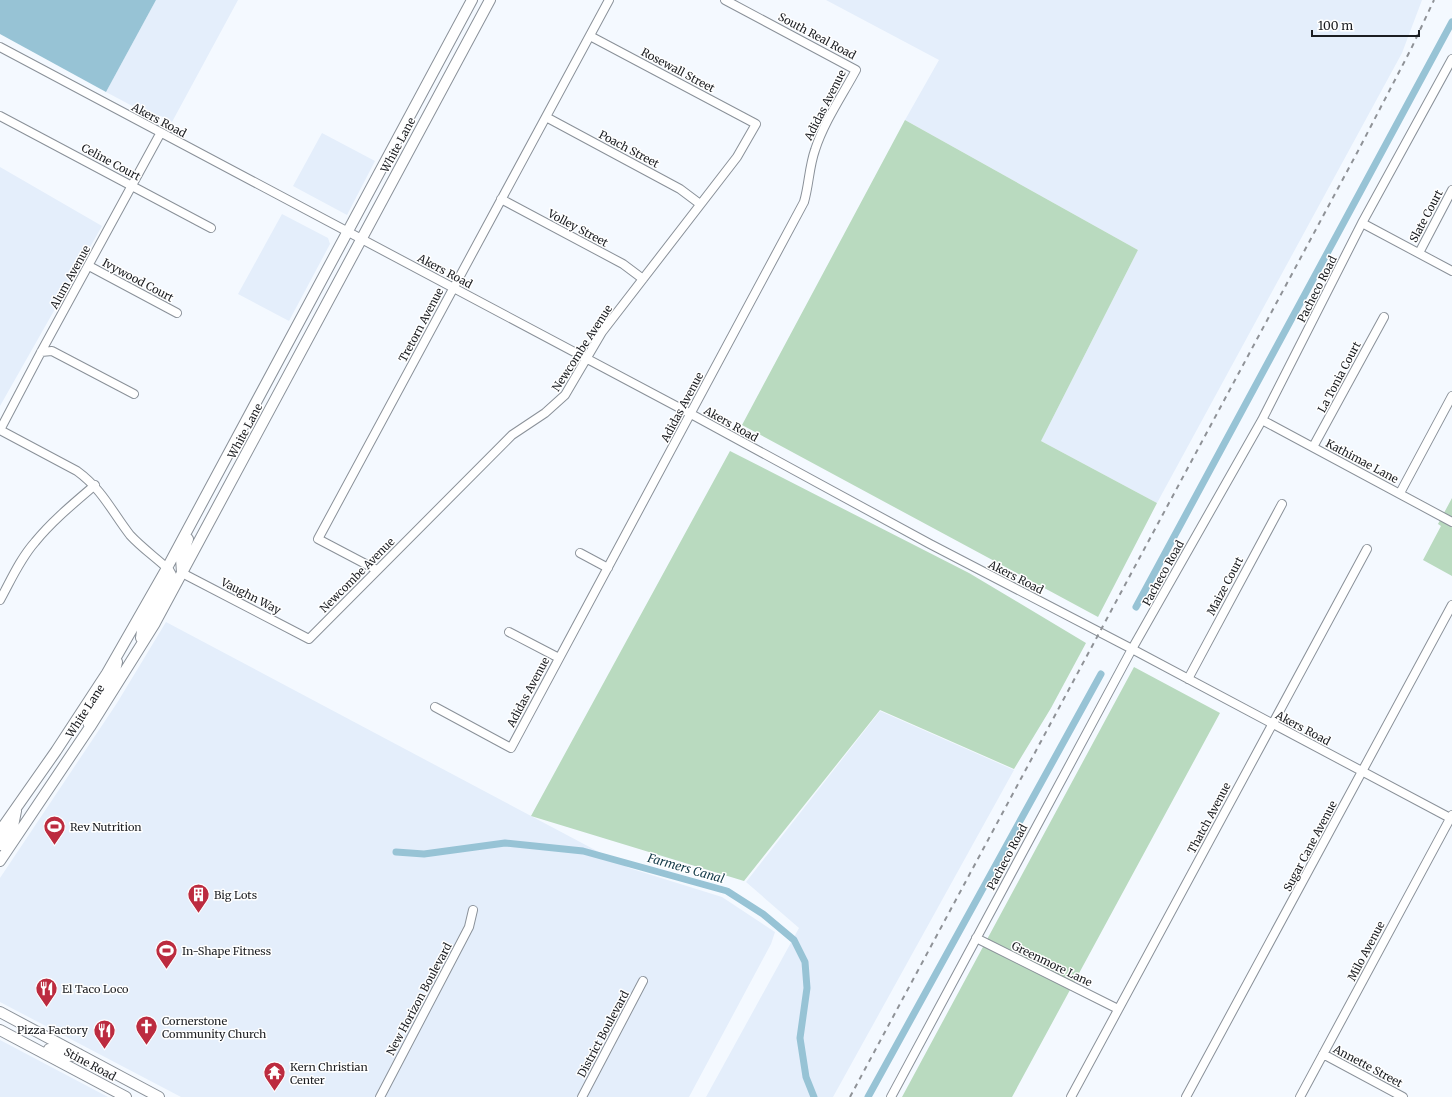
<svg xmlns="http://www.w3.org/2000/svg" width="1452" height="1097" viewBox="0 0 1452 1097" font-family="Merriweather,serif">
	<rect width="100%" height="100%" fill="#f4f9ff"/>
	<path fill="#e4eefb" d="M156,0H238L172,122L161,116L155,118L106,92Z
		M826,0H1422L1402,53L1157,503L1041,441L1138,250L905,120L939,60Z
		M322,133L375,161L347,215L293,186Z
		M0,167L102,226L0,406Z
		M282,214L328,238L330,244L289,321L238,294Z
		M166,622L629,868L722,897L775,932L771,944L689,1097H181L0,1002V878L117,703Z
		M880,711L1014,770L833,1097H706L799,928L746,882Z
		M0,1040L108,1097H0Z"/>
	<path fill="#b9dabf" d="M905,120L1138,250L1041,441L1157,503L1098,617L742,425Z
		M730,451L969,573L1086,643L1051,708L1014,769L880,710L744,881L531,816Z
		M1452,498V576L1423,560L1441,526L1438,524Z
		M1134,667L1220,713L1012,1097H902Z"/>
	<path fill="#97c3d5" d="M0,0H156L106,92L0,34Z"/>
	<g fill="none" stroke-linecap="round" stroke-linejoin="round">
		<path stroke="#97c3d5" stroke-width="7" d="M1136,607L1452,22
			M396,852L424,854L505,843L583,851L727,891L763,914L794,940L805,962L807,988L800,1038L806,1077L814,1097
			M868,1097L1101,674"/>
		<defs>
			<path id="minor" d="M0,47L691,414L930,544L1132,649L1452,819
				M0,116L211,228
				M546,117L680,189L700,204
				M501,199L623,264L643,279
				M1362,223L1452,271
				M1419,253L1452,190
				M89,266L177,313
				M41,352L52,351L134,394
				M1262,420L1452,522
				M0,430L41,352L160,134
				M0,430L77,471C103,490 112,512 130,535C141,547 155,557 167,568
				M1313,447L1384,317
				M1400,493L1452,396
				M580,553L608,568
				M377,570L318,539L609,0
				M182,573L309,639L512,435L545,413L565,395L602,332L737,157L756,124L590,36
				M0,600C11,580 20,559 35,542C52,521 74,503 95,485
				M509,632L559,658
				M1188,679L1282,504
				M435,707L511,748L804,202C809,185 809,167 815,150C824,122 842,96 856,70L725,0
				M976,938L1118,1009
				M1323,1054L1403,1097
				M380,1097L469,927L473,910
				M582,1097L643,981
				M891,1097L1132,649L1262,420L1362,223L1452,59
				M1071,1097L1367,549
				M1186,1097L1452,605
				M1300,1097L1452,815"/>
			<path id="major" d="M182,573L181,558L188,539
				M141,638L142,631L170,580L171,575L167,568
				M90,727L87,720L90,713L114,675L117,662
				M0,831L56,751L107,673L167,568L472,0
				M0,845L13,826L16,811
				M0,861L90,727L155,623L490,0
				M0,1012L159,1097
				M0,1030L126,1097
				M49,1049C60,1054 67,1059 79,1054"/>
		</defs>
		<use href="#minor" stroke="#8a9199" stroke-width="10"/>
		<use href="#major" stroke="#8a9199" stroke-width="12"/>
		<use href="#minor" stroke="#fff" stroke-width="8"/>
		<use href="#major" stroke="#fff" stroke-width="10"/>
		<path stroke="#8f9297" stroke-width="2" stroke-dasharray="5 5" stroke-linecap="butt" d="M850,1097L1358,151L1411,49L1434,0"/>
	</g>
	<defs>
		<symbol id="stadium-pin" viewBox="-11 -11 22 30"><path d="M0 17L-7.5 6A9.5 9.5 0 1 1 7.5 6Z" fill="#bc2b3f" stroke="#fff"/><path d="M0-5a6.5 5 0 1 0 0 10a6.5 5 0 1 0 0-10ZM-3.5-1.8h7v3.6h-7Z" fill="#fff"/></symbol>
		<symbol id="building-pin" viewBox="-11 -11 22 30"><path d="M0 17L-7.5 6A9.5 9.5 0 1 1 7.5 6Z" fill="#bc2b3f" stroke="#fff"/><path d="M-4-6H4V6H1V3H-1V6H-4ZM-2.5-4.3h1.7v1.8h-1.7ZM.8-4.3h1.7v1.8H.8ZM-2.5-1h1.7V.8h-1.7ZM.8-1h1.7V.8H.8Z" fill="#fff"/></symbol>
		<symbol id="restaurant-pin" viewBox="-11 -11 22 30"><path d="M0 17L-7.5 6A9.5 9.5 0 1 1 7.5 6Z" fill="#bc2b3f" stroke="#fff"/><path d="M-5-6h1v4h1v-4h1v4h1v-4h1v5L-1.5 .5V6h-2V.5L-5-1ZM5-6V6H3V1.5H1.5Q1.5-4 5-6Z" fill="#fff"/></symbol>
		<symbol id="church-pin" viewBox="-11 -11 22 30"><path d="M0 17L-7.5 6A9.5 9.5 0 1 1 7.5 6Z" fill="#bc2b3f" stroke="#fff"/><path d="M-1.2-6h2.4v3.5h3.3v2.4h-3.3V6h-2.4V-.1h-3.3v-2.4h3.3Z" fill="#fff"/></symbol>
		<symbol id="temple-pin" viewBox="-11 -11 22 30"><path d="M0 17L-7.5 6A9.5 9.5 0 1 1 7.5 6Z" fill="#bc2b3f" stroke="#fff"/><path d="M0-6L5-2H3V0L6.5 2.5H4V6H1.5V3h-3V6H-4V2.5H-6.5L-3 0V-2H-5Z" fill="#fff"/></symbol>
	</defs>
	<g fill-rule="evenodd">
		<use href="#stadium-pin" x="42" y="814" width="25" height="34"/>
		<use href="#building-pin" x="186" y="882" width="25" height="34"/>
		<use href="#stadium-pin" x="154" y="938" width="25" height="34"/>
		<use href="#restaurant-pin" x="34" y="976" width="25" height="34"/>
		<use href="#church-pin" x="134" y="1014" width="25" height="34"/>
		<use href="#restaurant-pin" x="92" y="1018" width="25" height="34"/>
		<use href="#temple-pin" x="262" y="1060" width="25" height="34"/>
	</g>
	<g text-anchor="middle" dominant-baseline="central" stroke-width="3" stroke-linejoin="round" paint-order="stroke">
		<g font-size="11" fill="#1b1d21" stroke="#fff">
			<text transform="translate(817 36) rotate(28)">South Real Road</text>
			<text transform="translate(678 70) rotate(28)">Rosewall Street</text>
			<text transform="translate(825 105) rotate(-63)">Adidas Avenue</text>
			<text transform="translate(159 120) rotate(28)">Akers Road</text>
			<text transform="translate(398 145) rotate(-62)">White Lane</text>
			<text transform="translate(629 149) rotate(28)">Poach Street</text>
			<text transform="translate(111 162) rotate(28)">Celine Court</text>
			<text transform="translate(1426 216) rotate(-62)">Slate Court</text>
			<text transform="translate(578 228) rotate(28)">Volley Street</text>
			<text transform="translate(445 271) rotate(28)">Akers Road</text>
			<text transform="translate(70 277) rotate(-61)">Alum Avenue</text>
			<text transform="translate(138 280) rotate(28)">Ivywood Court</text>
			<text transform="translate(1317 289) rotate(-63)">Pacheco Road</text>
			<text transform="translate(421 325) rotate(-62)">Tretorn Avenue</text>
			<text transform="translate(582 348) rotate(-57)">Newcombe Avenue</text>
			<text transform="translate(1339 377) rotate(-62)">La Tonia Court</text>
			<text transform="translate(682 407) rotate(-62)">Adidas Avenue</text>
			<text transform="translate(731 424) rotate(29)">Akers Road</text>
			<text transform="translate(245 431) rotate(-62)">White Lane</text>
			<text transform="translate(1362 461) rotate(28)">Kathimae Lane</text>
			<text transform="translate(1163 573) rotate(-61)">Pacheco Road</text>
			<text transform="translate(357 575) rotate(-45)">Newcombe Avenue</text>
			<text transform="translate(1016 577) rotate(27)">Akers Road</text>
			<text transform="translate(1225 586) rotate(-62)">Maize Court</text>
			<text transform="translate(251 596) rotate(27)">Vaughn Way</text>
			<text transform="translate(528 692) rotate(-62)">Adidas Avenue</text>
			<text transform="translate(85 711) rotate(-57)">White Lane</text>
			<text transform="translate(1303 728) rotate(28)">Akers Road</text>
			<text transform="translate(1209 818) rotate(-62)">Thatch Avenue</text>
			<text transform="translate(1310 846) rotate(-62)">Sugar Cane Avenue</text>
			<text transform="translate(1007 857) rotate(-62)">Pacheco Road</text>
			<text transform="translate(1366 951) rotate(-62)">Milo Avenue</text>
			<text transform="translate(1052 964) rotate(26)">Greenmore Lane</text>
			<text transform="translate(419 999) rotate(-62)">New Horizon Boulevard</text>
			<text transform="translate(603 1034) rotate(-62)">District Boulevard</text>
			<text transform="translate(90 1064) rotate(28)">Stine Road</text>
			<text transform="translate(1368 1066) rotate(28)">Annette Street</text>
		</g>
		<g font-size="11" fill="#1b1d21" stroke="#fff" text-anchor="start">
			<text x="70" y="827">Rev Nutrition</text>
			<text x="214" y="895">Big Lots</text>
			<text x="182" y="951">In-Shape Fitness</text>
			<text x="62" y="989">El Taco Loco</text>
			<text x="162" y="1021">Cornerstone<tspan x="162" dy="13">Community Church</tspan></text>
			<text x="88" y="1030" text-anchor="end">Pizza Factory</text>
			<text x="290" y="1067">Kern Christian<tspan x="290" dy="13">Center</tspan></text>
		</g>
		<g font-size="12" font-style="italic" fill="#143b4a" stroke="#fff">
			<text transform="translate(686 868) rotate(16)">Farmers Canal</text>
		</g>
	</g>
	<path d="M1312 30v6h107v-6" fill="none" stroke="#1b1d21" stroke-width="2"/>
	<text x="1318" y="30" font-size="12" fill="#1b1d21" stroke="#ffffff" stroke-width="3" paint-order="stroke">100 m</text>
</svg>
